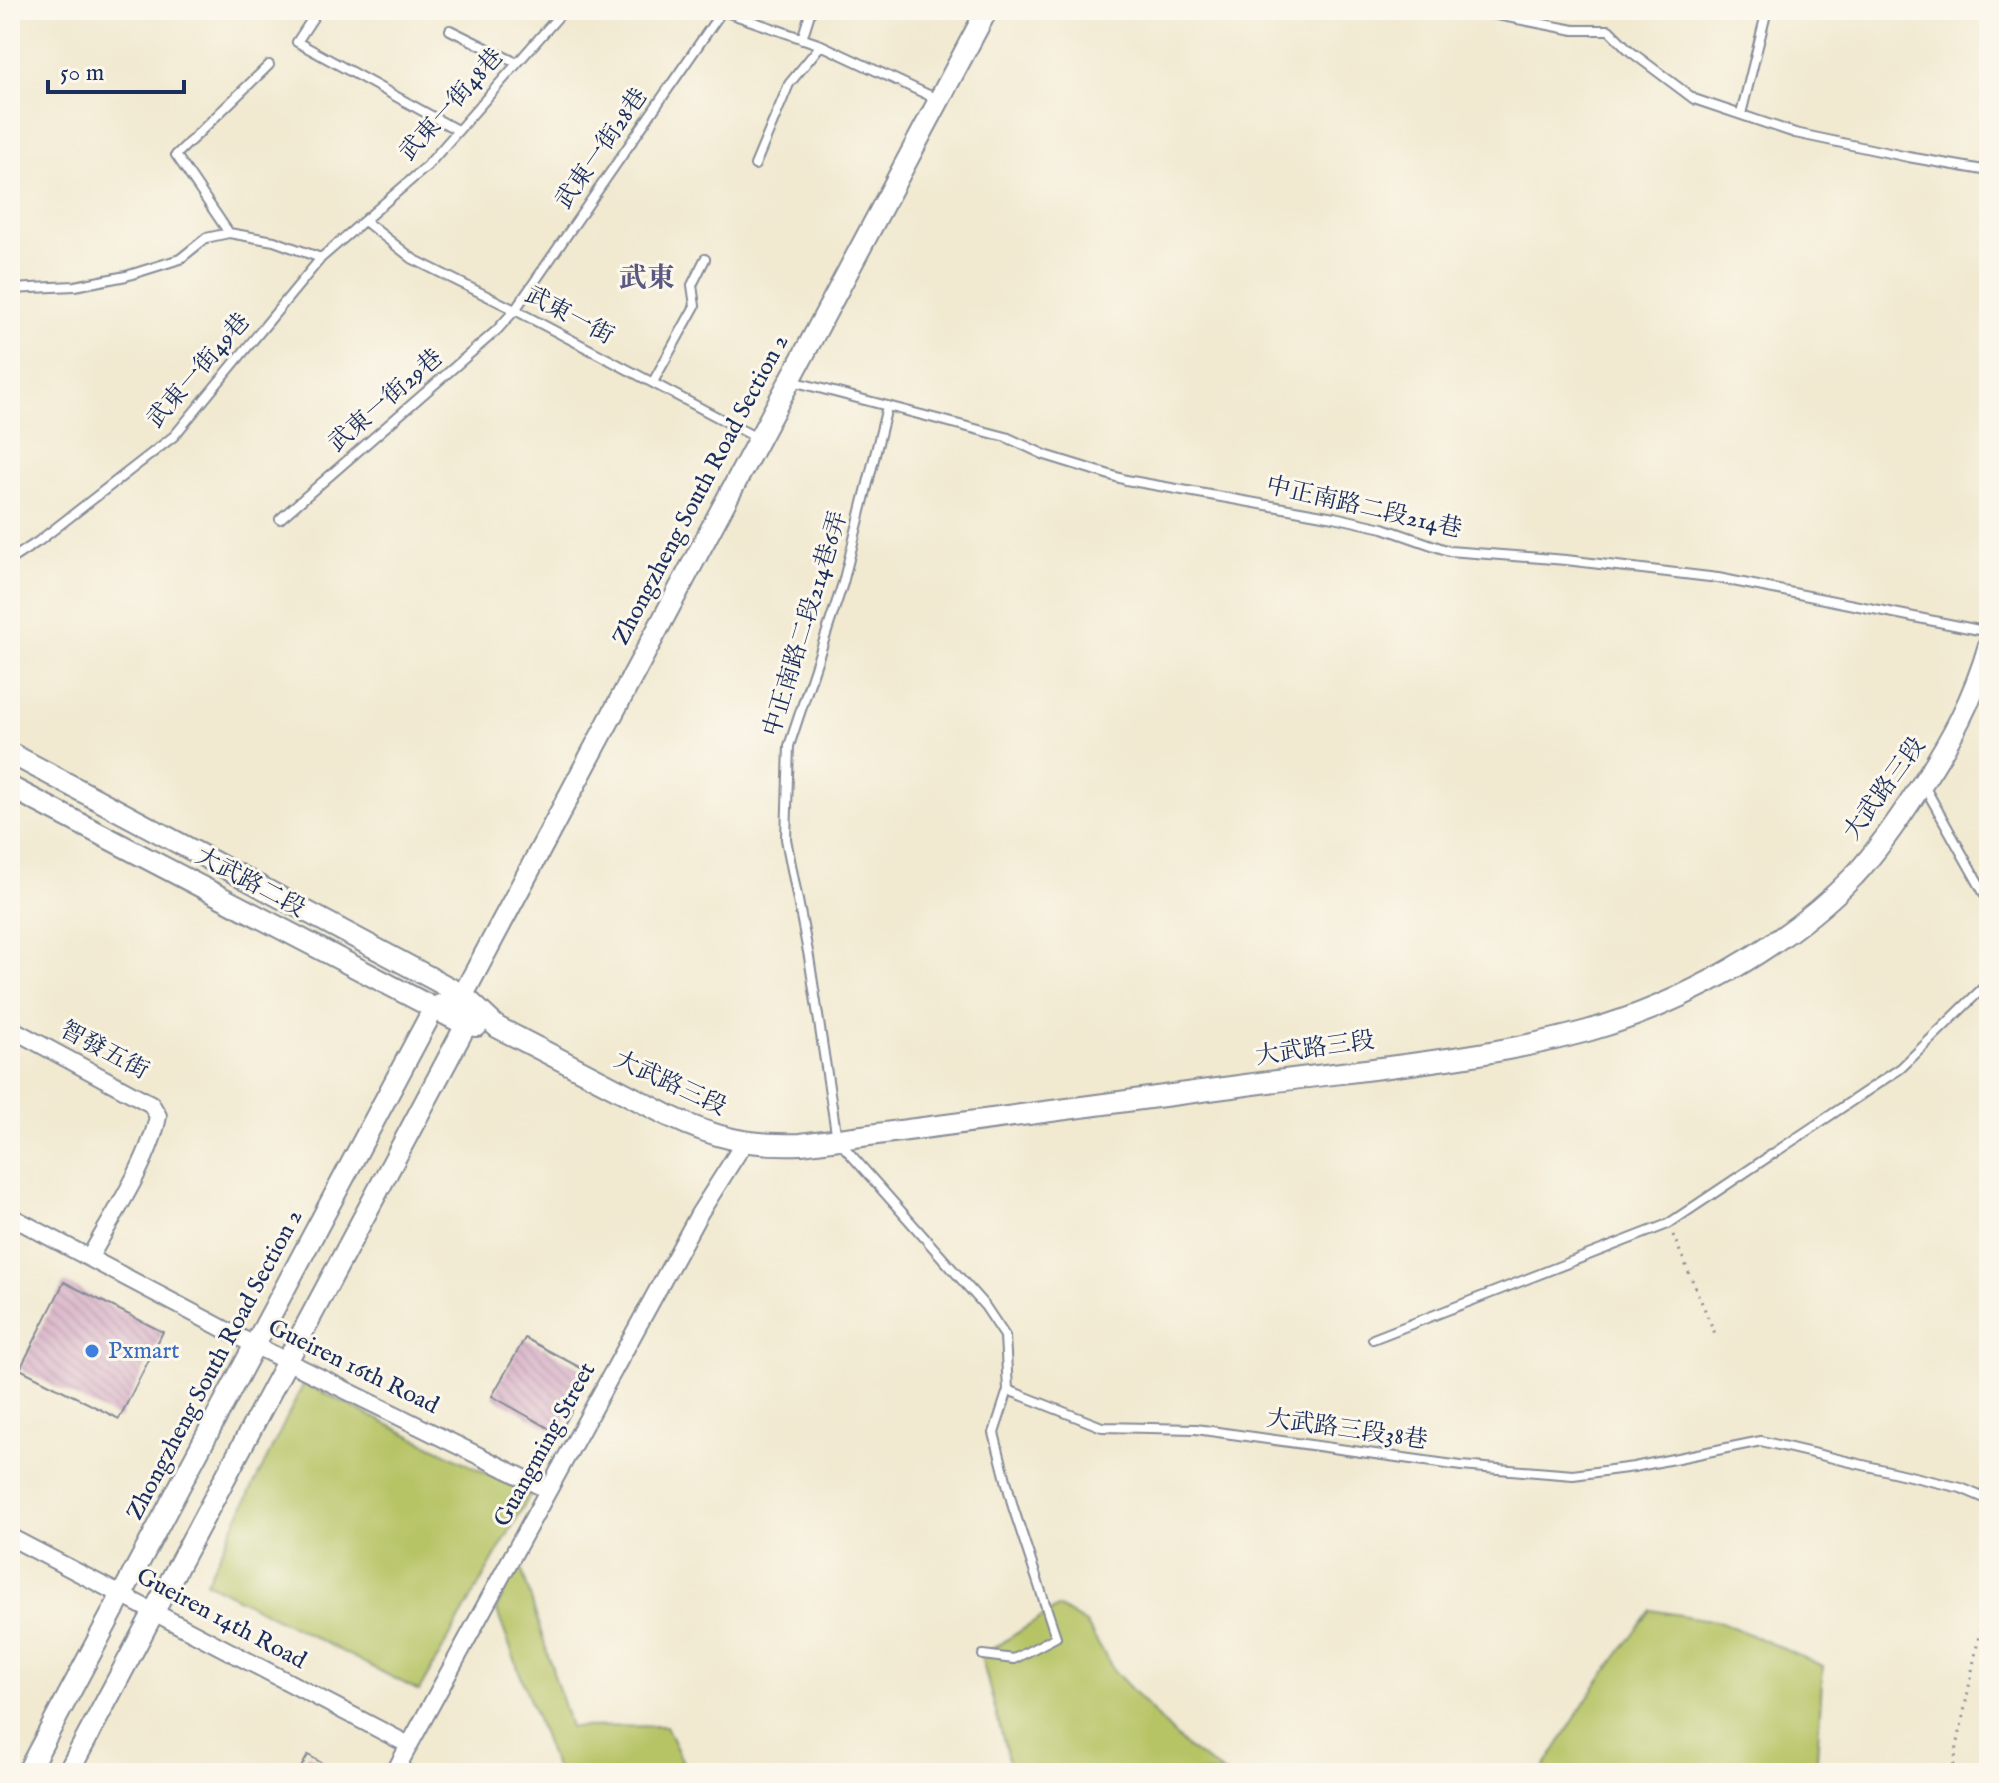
<svg xmlns="http://www.w3.org/2000/svg" width="1999" height="1783" viewBox="0 0 1999 1783" font-family="'IM FELL English','Noto Serif TC',serif">
	<defs>
		<pattern id="building-back-hatch" width="6" height="6" patternUnits="userSpaceOnUse" patternTransform="scale(2)"><rect width="6" height="6" fill="#d2a6c1"/><path d="M-1 5l2 2M0 0l6 6M5-1l2 2" fill="none" stroke="#aa88a0"/></pattern>
	</defs>
	<rect width="100%" height="100%" fill="#fbf7ec"/>
	<filter id="ink" filterUnits="userSpaceOnUse"><feTurbulence type="fractalNoise" baseFrequency=".0125" numOctaves="2"/><feDisplacementMap in="SourceGraphic" scale="16" xChannelSelector="R" yChannelSelector="G"/><feConvolveMatrix kernelMatrix="1 2 1 2 8 2 1 2 1" color-interpolation-filters="sRGB"/></filter>
	<filter id="wash" filterUnits="userSpaceOnUse"><feTurbulence type="fractalNoise" baseFrequency=".006" numOctaves="4" result="noise"/><feDisplacementMap in="SourceGraphic" scale="32" xChannelSelector="R" yChannelSelector="G"/><feGaussianBlur stdDeviation="1.8" result="paint"/><feColorMatrix in="noise" values="0 0 0 0 0 0 0 0 0 0 0 0 0 0 0 0 0 1.4 0 .05"/><feComposite in="paint" operator="in"/></filter>
	<g filter="url(#wash)">
		<rect width="100%" height="100%" fill="#f1e9d0"/>
		<path fill="#b7c466" stroke="#697a62" stroke-width="2" d="M304,1383L530,1495L419,1691L206,1582Z
			M519,1560L570,1727L666,1726L688,1773H557L496,1609Z
			M1058,1607L1086,1624L1115,1672L1187,1748L1224,1773H1012L981,1656Z
			M1651,1610L1721,1622L1823,1666L1816,1773H1528L1543,1769L1594,1688Z"/>
		<g id="blocks">
			<path fill="url(#building-back-hatch)" d="M64,1282L163,1332L119,1419L20,1369Z
				M525,1338L592,1374L559,1434L492,1396Z
				M308,1755L339,1773H298Z"/>
		</g>
	</g>
	<g filter="url(#ink)">
		<use href="#blocks" fill-opacity="0" stroke="#868c97" stroke-width="2"/>
		<g fill="none" stroke-linecap="round" stroke-linejoin="round">
			<defs>
				<path id="service" d="M318,10L297,42L457,130
					M720,10L821,45L937,99
					M1471,10L1574,30H1609L1630,51L1694,99L1795,133L1908,157L1989,171
					M450,30L517,63
					M802,39L811,10
					M1741,114L1767,10
					M755,165L789,84L821,45
					M366,222L413,259L515,310L757,438
					M229,233L176,155L269,65
					M10,289L75,286L126,276L180,259L206,238L229,233L274,241L321,258
					M792,381L1006,437L1045,455L1126,480L1334,517L1383,528L1449,551L1566,560L1718,578L1989,632
					M653,382L695,306L692,285L705,259
					M887,407L843,583L789,746L786,839L809,957L837,1139L985,1306L1005,1336L1008,1390L1102,1427L1196,1429L1461,1466L1573,1475L1634,1467L1761,1441L1961,1488L1989,1500
					M280,519L497,330L515,310L722,11
					M10,560L39,541L174,436L321,258L427,166L564,10
					M1923,784L1989,902
					M1373,1339L1668,1224L1901,1068L1989,982
					M983,1655L1014,1659L1056,1637L1013,1507L994,1433L1008,1390"/>
				<path id="minor" d="M10,1028L151,1104L158,1116C150,1160 112,1217 90,1257
					M10,1216L254,1345L548,1490
					M10,1537L409,1745
					M394,1773L699,1214L744,1143"/>
				<path id="tertiary" d="M10,753L463,995L497,1027L669,1116C715,1138 749,1146 801,1144C947,1126 1093,1105 1239,1086C1353,1070 1477,1061 1587,1031C1681,1005 1786,946 1854,876C1879,849 1900,818 1920,787C1950,742 1974,698 1989,645
					M10,787L466,1025L477,1026
					M27,1773L434,1008L463,995
					M68,1773L466,1025L463,995L987,10"/>
			</defs>
			<use href="#service" stroke="#868c97" stroke-width="12"/>
			<use href="#minor" stroke="#868c97" stroke-width="20"/>
			<use href="#tertiary" stroke="#868c97" stroke-width="24"/>
			<path stroke="#868c97" stroke-width="3" stroke-dasharray="2 6" stroke-linecap="butt" d="M1673,1235L1716,1336
				M1952,1773L1989,1584"/>
			<use href="#service" stroke="#fff" stroke-width="8"/>
			<use href="#minor" stroke="#fff" stroke-width="16"/>
			<use href="#tertiary" stroke="#fff" stroke-width="20"/>
		</g>
	</g>
	<circle fill="#3f7fe0" stroke="#fbf7ec" stroke-width="3" cx="92" cy="1351" r="8"/>
	<g text-anchor="middle" dominant-baseline="central" stroke-width="6" stroke-linejoin="round" paint-order="stroke">
		<g font-size="24" fill="#1b2f5e" stroke="#fbf7ec">
			<text transform="translate(452 105) rotate(-48)">武東一街48巷</text>
			<text transform="translate(602 149) rotate(-55)">武東一街28巷</text>
			<text transform="translate(569 316) rotate(28)">武東一街</text>
			<text transform="translate(199 371) rotate(-49)">武東一街49巷</text>
			<text transform="translate(386 401) rotate(-41)">武東一街29巷</text>
			<text transform="translate(701 490) rotate(-62)">Zhongzheng South Road Section 2</text>
			<text transform="translate(1364 508) rotate(13)">中正南路二段214巷</text>
			<text transform="translate(806 624) rotate(-73)">中正南路二段214巷6弄</text>
			<text transform="translate(1885 789) rotate(-54)">大武路三段</text>
			<text transform="translate(250 883) rotate(28)">大武路二段</text>
			<text transform="translate(1315 1049) rotate(-8)">大武路三段</text>
			<text transform="translate(104 1051) rotate(28)">智發五街</text>
			<text transform="translate(670 1084) rotate(25)">大武路三段</text>
			<text transform="translate(215 1365) rotate(-62)">Zhongzheng South Road Section 2</text>
			<text transform="translate(353 1367) rotate(26)">Gueiren 16th Road</text>
			<text transform="translate(1347 1430) rotate(8)">大武路三段38巷</text>
			<text transform="translate(545 1445) rotate(-61)">Guangming Street</text>
			<text transform="translate(221 1619) rotate(28)">Gueiren 14th Road</text>
		</g>
		<g font-size="24" fill="#366cbe" stroke="#fbf7ec" text-anchor="start">
			<text x="108" y="1351">Pxmart</text>
		</g>
		<g font-size="28" font-weight="bold" fill="#5b5981" stroke="#fbf7ec">
			<text x="647" y="279">武東</text>
		</g>
	</g>
	<rect width="1999" height="1783" fill="none" stroke="#fbf7ec" stroke-width="40"/>
	<path d="M48 80v12h136v-12" fill="none" stroke="#1b2f5e" stroke-width="4"/>
	<text x="60" y="80" font-size="24" fill="#1b2f5e" stroke="#fbf7ec" stroke-width="6" paint-order="stroke">50 m</text>
</svg>
